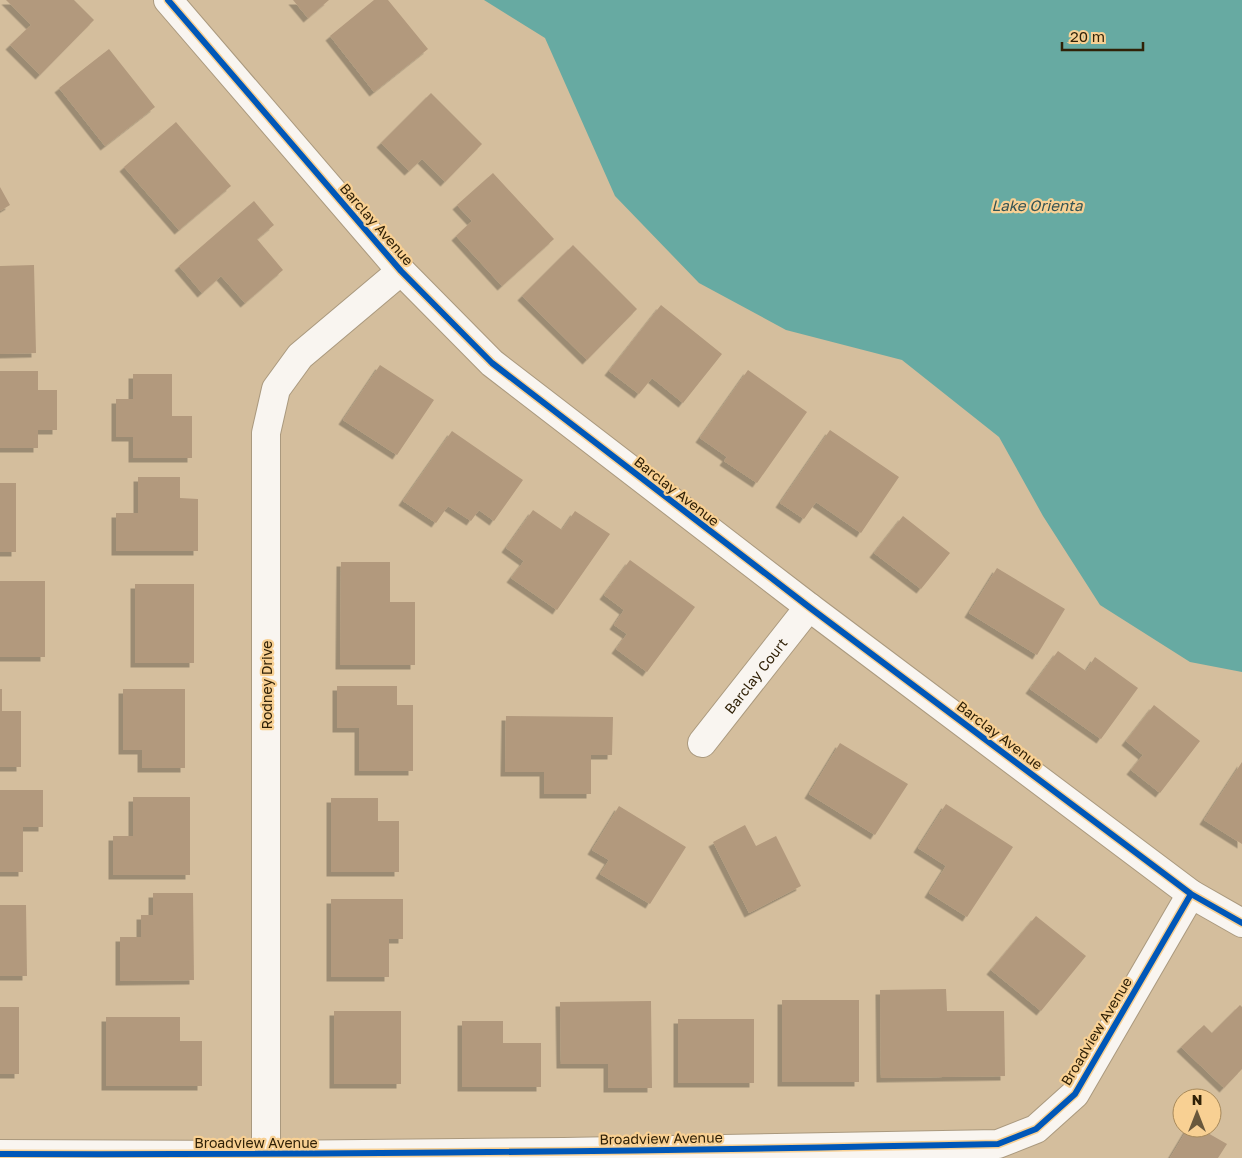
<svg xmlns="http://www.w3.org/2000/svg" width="1242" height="1158" viewBox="0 0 1242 1158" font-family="'Golos Text',sans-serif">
	<defs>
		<filter id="shadow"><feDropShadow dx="-4.5" dy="4.5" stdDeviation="0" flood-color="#0004"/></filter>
	</defs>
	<rect width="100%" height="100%" fill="#d4be9d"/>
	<path fill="#67aaa2" d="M484,0H1242V672L1190,662L1100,605L1043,516L999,437L902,360L786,330L699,283L615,196L545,38Z"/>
	<path fill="#b2997d" filter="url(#shadow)" d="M6,0H74L94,20L40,75L10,45L31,25Z
		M293,0H329L308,18Z
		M374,0H388L428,49L374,92L330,36Z
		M109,49L155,107L105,146L59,88Z
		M431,93L482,144L445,182L422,159L409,171L381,143Z
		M176,122L231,186L179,230L124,167Z
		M493,173L554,239L502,286L456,236L472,221L457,205Z
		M0,187L10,205L0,211Z
		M254,201L274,225L257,239L283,270L245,303L221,276L202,293L179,266Z
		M573,245L637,309L587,360L522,296Z
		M34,265L36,353L0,354V266Z
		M661,305L722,354L683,403L652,378L639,394L609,371Z
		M380,365L434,400L397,455L343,420Z
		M748,370L807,412L757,483L724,461L727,457L700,438Z
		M0,371H38V390H57V430H38V448H0Z
		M133,374H172V416H192V458H133V437H116V399H133Z
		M830,430L899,477L861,533L816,502L804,519L780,503Z
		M452,431L523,480L494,521L479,510L471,521L448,506L436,523L403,501Z
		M138,477H180V498L198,499V551H116V513H138Z
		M0,483H16V552H0Z
		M533,510L562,530L575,511L610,534L557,610L511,578L524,561L506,548Z
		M903,516L950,553L921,589L874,553Z
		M630,560L695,607L647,672L616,649L627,634L614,625L624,610L604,595Z
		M341,562H390V602H415V665H340Z
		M997,568L1065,609L1037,655L969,613Z
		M0,581H45V657H0Z
		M135,584H194V663H135Z
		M1058,651L1086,671L1095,657L1138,688L1101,739L1030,689Z
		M337,686H397V705H413V771H359V728H337Z
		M0,689H2V711H21V767H0Z
		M123,689H185V768H142V750H123Z
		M1154,705L1200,741L1160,793L1131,770L1143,755L1126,741Z
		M506,716L613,717L612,755H591V794H544V772H505Z
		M840,743L908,784L875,835L809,794Z
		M1242,762V844L1204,820Z
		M0,790H43V827H23V872H0Z
		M133,797H190V875H113V836H133Z
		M331,798H378V821H399V872H331Z
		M946,804L1013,847L967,917L929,893L946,866L918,848Z
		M619,806L686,847L650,904L600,874L609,860L592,850Z
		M745,825L756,846L776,836L801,886L749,913L713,842Z
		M153,893H193L194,980L120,981V937H141V915H153Z
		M331,899H403V939H389V977H331Z
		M0,905H26L27,976H0Z
		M1036,916L1086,956L1041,1011L991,970Z
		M946,989L947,1011H1004L1005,1076L881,1078L880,990Z
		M782,1000H859V1082H782Z
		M651,1001L652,1088H608V1064H561L560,1002Z
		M1240,1005L1242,1007V1069L1224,1088L1181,1047L1204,1025L1212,1033Z
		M0,1007H19V1074H0Z
		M334,1011H401V1084H334Z
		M106,1017H180V1041H202V1086H106Z
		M678,1019H754V1083H678Z
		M462,1021H503V1043H541V1087H462Z
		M1188,1128H1199L1227,1144L1218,1158H1170Z"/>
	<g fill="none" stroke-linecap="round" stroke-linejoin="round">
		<defs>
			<g id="minor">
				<path d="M168,0L401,271L492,363L809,607L1191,894L1242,923"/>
				<path id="s1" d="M702,743L809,607"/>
				<path d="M564,1152L998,1144L1036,1129L1075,1094L1191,894"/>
				<path d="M266,1155V433L276,389L300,356L401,271"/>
			</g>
			<path id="tertiary" d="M0,1154L266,1155L564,1152V1158"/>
		</defs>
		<use href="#minor" stroke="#aa997e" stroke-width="30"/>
		<use href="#tertiary" stroke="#aa997e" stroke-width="30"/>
		<use href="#minor" stroke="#f9f5f0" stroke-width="28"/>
		<use href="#tertiary" stroke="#f9f5f0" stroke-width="28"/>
		<defs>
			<path id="cycleway" d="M168,0L401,271L492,363L809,607L1191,894L1242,923
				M0,1154C333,1155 665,1151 998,1144L1036,1129L1075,1094L1191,894"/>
		</defs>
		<use href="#cycleway" stroke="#f8d093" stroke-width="9"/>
		<use href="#cycleway" stroke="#0057b8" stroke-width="6"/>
	</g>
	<g text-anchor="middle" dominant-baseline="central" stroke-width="4.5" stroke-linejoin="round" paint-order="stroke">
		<g font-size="14" fill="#302107" stroke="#f8d093">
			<text transform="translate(377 224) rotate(49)">Barclay Avenue</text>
			<text transform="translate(677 491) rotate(38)">Barclay Avenue</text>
			<text stroke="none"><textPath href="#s1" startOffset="86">Barclay Court</textPath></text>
			<text transform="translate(266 685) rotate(-90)">Rodney Drive</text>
			<text transform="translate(1000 735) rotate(37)">Barclay Avenue</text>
			<text transform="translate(1096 1031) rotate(-59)">Broadview Avenue</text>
			<text transform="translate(661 1138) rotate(-1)">Broadview Avenue</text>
			<text x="256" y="1142">Broadview Avenue</text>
		</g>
		<g font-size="15" font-style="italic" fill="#335354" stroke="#f8d093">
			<text x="1037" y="205">Lake Orienta</text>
		</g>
	</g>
	<g transform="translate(1197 1113)"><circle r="24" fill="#f8d093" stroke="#a88a5b"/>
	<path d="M0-4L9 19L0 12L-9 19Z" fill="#69583c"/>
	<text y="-8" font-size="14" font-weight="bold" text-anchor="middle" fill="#302107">N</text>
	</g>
	<path d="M1062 42v8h81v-8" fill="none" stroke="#302107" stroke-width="2.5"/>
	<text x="1070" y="42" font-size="15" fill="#302107" stroke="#f8d093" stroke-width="4" paint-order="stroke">20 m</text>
</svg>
